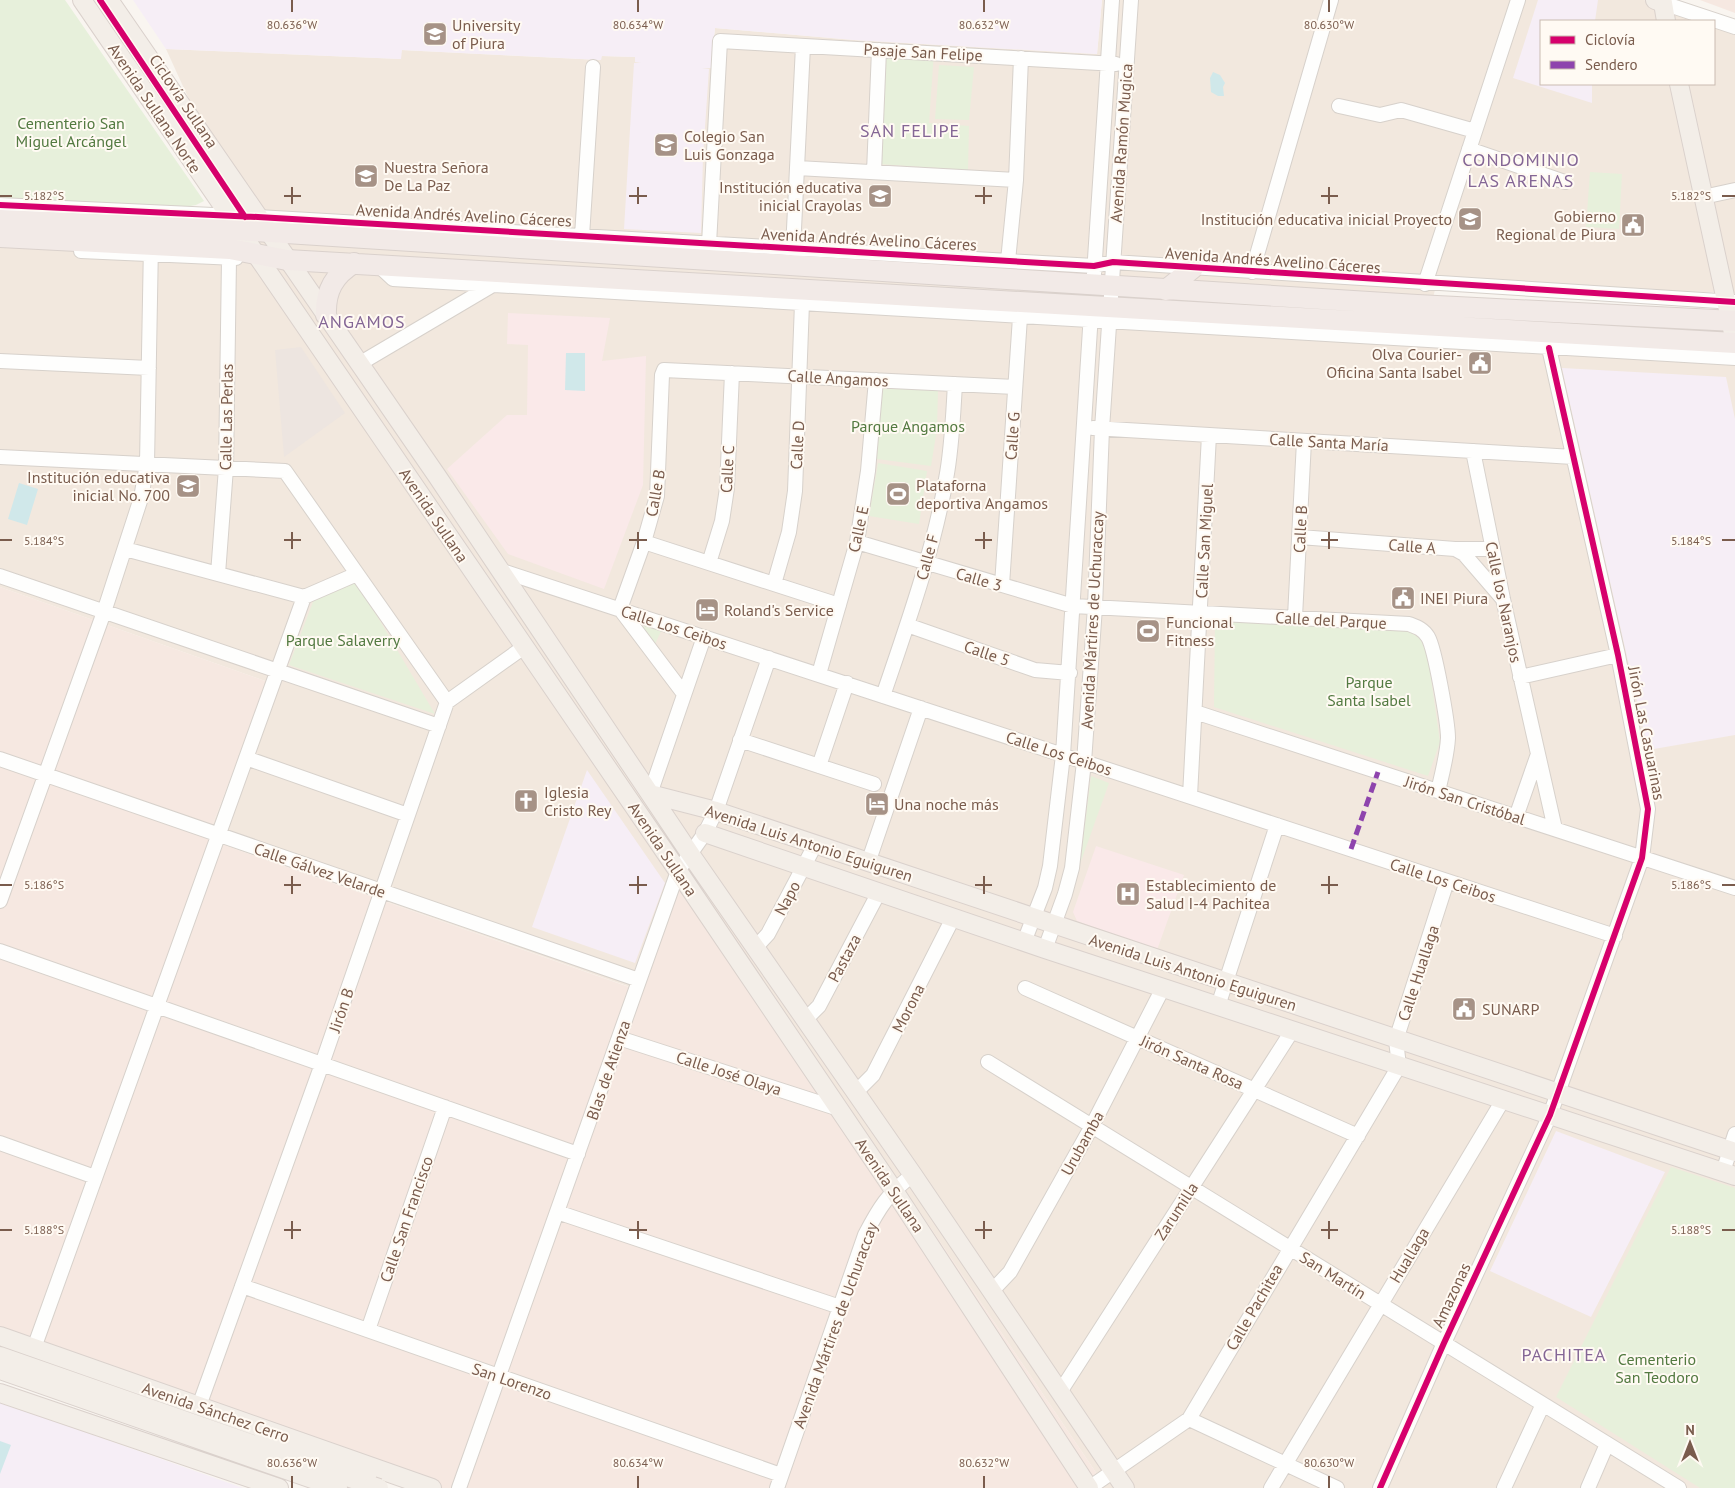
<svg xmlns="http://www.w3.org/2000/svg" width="1735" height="1488" viewBox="0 0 1735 1488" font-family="'PT Sans',sans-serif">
	<rect width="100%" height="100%" fill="#f9f5f0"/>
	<path fill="#f2e8de" d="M1102,0H1644L1701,21H1541V84H1714V26L1735,35V293L1437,283L1428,315L1735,327V1488H1102L1105,1486L677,853L630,987L207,839L268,682L0,587V201L240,211L166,49L401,59V50L600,60L601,56L635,57L711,68L715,28L854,40L1097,54Z"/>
	<path fill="#f6e8e1" d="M1700,0H1735V13Z
		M0,587L268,682L207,839L629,987L677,852L1105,1486L1102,1488H431L0,1327Z"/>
	<path fill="#ede5e0" d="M301,347L345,413L284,457L275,350Z"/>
	<path fill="#f6eef6" d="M133,0H1102L1097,54L854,40L715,28L711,68H702L709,69L703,156L701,233L624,229L634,63H641L635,62V57L602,56L601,60L402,50L401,59L166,49Z
		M1538,0H1598L1595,21H1541V84H1592V103L1513,78Z
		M1562,368L1726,377L1735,419V735L1648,750Z
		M587,770L665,883L635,963L532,927Z
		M1556,1131L1665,1172L1591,1317L1490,1271Z
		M0,1402L243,1488H0Z"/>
	<path fill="#fae9e9" d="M508,313L610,318L602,361L646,356L643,485L604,589L508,554L447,469L507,415H527L528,345L507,344Z
		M1096,846L1184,875L1157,950L1077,921L1073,912Z"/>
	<path fill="#e7f0db" d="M0,0H65L204,201L196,205L185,207L0,199Z
		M884,50L934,52L929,123L969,126L968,170L878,164Z
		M939,65L974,67L969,120L935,119Z
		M1590,172L1622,174L1619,229L1586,227Z
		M879,385L938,390L937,429L931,466L877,459Z
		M878,463L927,471L919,524L869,516Z
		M354,577L435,714L289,665L316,594Z
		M620,609L665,623L653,648Z
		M1215,621L1405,628L1426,643L1440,742L1428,776L1214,707Z
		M1091,776L1109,783L1080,864Z
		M1671,1167L1735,1188V1488H1700L1556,1397Z"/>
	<path fill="#d0e8ea" d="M1213,72L1220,75L1225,83L1223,87L1224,96H1218L1211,92L1210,78Z
		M566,353H585V391L565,390Z
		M19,483L38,489L27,525L8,519Z
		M0,1441L11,1445L0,1474Z"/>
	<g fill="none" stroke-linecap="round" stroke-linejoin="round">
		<defs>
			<path id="minor" d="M1663,3L1735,27
				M1339,106L1380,115L1401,110L1475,131
				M1469,149L1565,182
				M797,168L1016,180
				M874,172L879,50
				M1703,197L1735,190
				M0,205L258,217L1094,266L1113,262L1734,302
				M582,236L593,67
				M709,244L720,41L1116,64
				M793,249L803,46
				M81,251L236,258
				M1008,261L1016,180L1021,58
				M377,264L393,279L1735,358
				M1252,272L1331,0
				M1094,274L1112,0
				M1425,284L1518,0
				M0,361L149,368
				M359,364L491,286
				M1093,428L1573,457
				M1473,451L1503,599L1555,829
				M0,457L285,471L447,702
				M1300,537L1455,549L1464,554L1502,598
				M644,542L839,605
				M857,542L1073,606L1409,624C1417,627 1423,629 1428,637C1435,649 1448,723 1448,738C1447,756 1442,774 1438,791
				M125,549L304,597
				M1455,549H1493
				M709,563L722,521L727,488L732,373
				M502,571L1615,936
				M218,574L226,468L229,259
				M0,576L439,726
				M774,584L789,532L795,491L802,303
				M1002,585L1020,317
				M304,597L357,574
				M1295,617L1304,441
				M907,625L1035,670L1070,673
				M819,674L857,542L868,471L876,380
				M1520,677L1618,655
				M684,694L620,609L644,542L657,496L662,375L664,370L1015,387
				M883,696C907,625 933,553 946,479C952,448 953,416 955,384
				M1195,712L1735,888
				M740,740L874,784
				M246,758L408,815
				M0,759L639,980
				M819,766L847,683
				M650,794L704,637
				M1190,796L1209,435
				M1516,817L1538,754
				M868,863L921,708
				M0,901L104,612L141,498L147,464L151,244
				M1024,942L1045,888L1050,866L1063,755L1091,313
				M755,948L768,934L815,845
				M1045,949L1065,894L1072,868L1084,762L1095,607L1102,429L1131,0
				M0,951L578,1154
				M1025,988L1358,1136
				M1218,1006L1277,825
				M805,1020L819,1006L879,892
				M619,1038L839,1109
				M988,1062L1679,1488
				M855,1093L873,1075L953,918
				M0,1143L95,1177
				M1723,1172L1735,1134
				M557,1212L840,1307
				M242,1286L781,1475
				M991,1292L1010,1272L1092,1126L1163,988
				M368,1330L445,1107
				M34,1348L304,597
				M1060,1392L1292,1031
				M199,1406L322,1064L447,702L524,647
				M1189,1419L1337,1488
				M459,1488L678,871L705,833L716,811L769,658
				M777,1488L865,1235C879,1208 888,1193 913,1175
				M1089,1488L1189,1419L1399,1066L1396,1040L1447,881
				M1271,1488L1503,1100
				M1380,1488L1444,1343L1550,1115L1642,858L1648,809L1618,655L1549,348
				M1504,1488L1543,1404
				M1588,1488L1607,1444"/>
			<path id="major" d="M82,0L678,871L893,1189L1089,1488
				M109,0L437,476L691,855L913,1175L1125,1488
				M1655,0L1663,3L1666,21
				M1679,84L1735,342
				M650,794L716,811L1735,1152
				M705,833L1045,949L1735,1176
				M0,1336L432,1488
				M0,1356L373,1486
				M0,1370L338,1488
				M0,1393L279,1488"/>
			<path id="highway" d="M0,220L238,230L1417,305L1735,321
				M0,237L230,249L287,260L1735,343
				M1166,290L1193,268
				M326,315C325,291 334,275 354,263"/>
		</defs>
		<use href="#minor" stroke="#d7d1cb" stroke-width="16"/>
		<use href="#major" stroke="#dad1cc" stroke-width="20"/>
		<use href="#highway" stroke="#dad1cc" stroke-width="22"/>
		<use href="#minor" stroke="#fefefd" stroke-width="14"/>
		<use href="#major" stroke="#f3eee8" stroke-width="18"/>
		<use href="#highway" stroke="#f2eae7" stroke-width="20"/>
		<defs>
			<path id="major-bridge" d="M373,1486L379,1488"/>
		</defs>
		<use href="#major-bridge" stroke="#dad1cc" stroke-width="20" stroke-linecap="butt"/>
		<use href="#major-bridge" stroke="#f3eee8" stroke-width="18"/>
		<path stroke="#8e44ad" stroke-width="5" stroke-dasharray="10 5" stroke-linecap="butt" d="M1351,849L1378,772"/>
		<defs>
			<path id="cycleway" d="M100,0L245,217
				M0,205L258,217L1094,266L1113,262L1735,302
				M1380,1488L1444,1343L1550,1115L1642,858L1648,809L1618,655L1549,348"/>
		</defs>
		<use href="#cycleway" stroke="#fffaf3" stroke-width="9"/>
		<use href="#cycleway" stroke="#d6006c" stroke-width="6"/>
	</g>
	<path fill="none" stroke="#7a5c4d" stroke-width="2" d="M292,0V12M638,0V12M984,0V12M1329,0V12M292,187V204M638,187V204M984,187V204M1329,187V204M0,196H12M284,196H301M629,196H647M975,196H992M1321,196H1338M1722,196H1735M292,532V549M638,532V549M984,532V549M1329,532V549M0,540H12M284,540H301M629,540H647M975,540H992M1321,540H1338M1722,540H1735M292,876V894M638,876V894M984,876V894M1329,876V894M0,885H12M284,885H301M629,885H647M975,885H992M1321,885H1338M1722,885H1735M292,1221V1239M638,1221V1239M984,1221V1239M1329,1221V1239M0,1230H12M284,1230H301M629,1230H647M975,1230H992M1321,1230H1338M1722,1230H1735M292,1476V1488M638,1476V1488M984,1476V1488M1329,1476V1488"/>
	<defs>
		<symbol id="university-square" viewBox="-11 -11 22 22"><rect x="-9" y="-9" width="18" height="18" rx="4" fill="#a69286" stroke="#fffaf3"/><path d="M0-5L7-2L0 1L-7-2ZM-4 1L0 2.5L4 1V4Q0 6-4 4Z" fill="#fff"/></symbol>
		<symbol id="school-square" viewBox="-11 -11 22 22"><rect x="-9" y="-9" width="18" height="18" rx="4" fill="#a69286" stroke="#fffaf3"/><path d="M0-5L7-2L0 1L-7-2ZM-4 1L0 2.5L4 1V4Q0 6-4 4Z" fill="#fff"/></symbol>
		<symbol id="civic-square" viewBox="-11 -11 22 22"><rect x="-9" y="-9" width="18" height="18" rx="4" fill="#a69286" stroke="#fffaf3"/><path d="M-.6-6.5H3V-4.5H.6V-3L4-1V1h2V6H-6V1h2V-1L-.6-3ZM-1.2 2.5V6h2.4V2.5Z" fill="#fff"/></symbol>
		<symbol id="stadium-square" viewBox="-11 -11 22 22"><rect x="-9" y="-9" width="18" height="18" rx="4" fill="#a69286" stroke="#fffaf3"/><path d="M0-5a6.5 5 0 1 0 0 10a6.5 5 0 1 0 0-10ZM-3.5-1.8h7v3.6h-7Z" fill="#fff"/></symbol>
		<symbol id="hotel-square" viewBox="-11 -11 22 22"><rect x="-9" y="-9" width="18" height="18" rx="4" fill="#a69286" stroke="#fffaf3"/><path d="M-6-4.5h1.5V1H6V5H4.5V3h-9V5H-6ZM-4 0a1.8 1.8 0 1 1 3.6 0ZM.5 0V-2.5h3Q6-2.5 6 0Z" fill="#fff"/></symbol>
		<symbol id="church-square" viewBox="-11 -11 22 22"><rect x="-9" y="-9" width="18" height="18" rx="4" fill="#a69286" stroke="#fffaf3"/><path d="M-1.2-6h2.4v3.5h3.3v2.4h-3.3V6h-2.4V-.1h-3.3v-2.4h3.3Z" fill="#fff"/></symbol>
		<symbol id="hospital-square" viewBox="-11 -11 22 22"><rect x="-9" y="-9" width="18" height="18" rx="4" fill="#a69286" stroke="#fffaf3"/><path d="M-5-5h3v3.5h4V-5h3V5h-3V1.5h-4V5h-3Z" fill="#fff"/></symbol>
	</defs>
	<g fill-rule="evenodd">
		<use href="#university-square" x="421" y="20" width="28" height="28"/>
		<use href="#school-square" x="652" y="131" width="28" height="28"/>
		<use href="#school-square" x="352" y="162" width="28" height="28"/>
		<use href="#school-square" x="866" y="182" width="28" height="28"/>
		<use href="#school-square" x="1456" y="205" width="28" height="28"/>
		<use href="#civic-square" x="1619" y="211" width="28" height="28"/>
		<use href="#civic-square" x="1466" y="349" width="28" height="28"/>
		<use href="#school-square" x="174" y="472" width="28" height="28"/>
		<use href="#stadium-square" x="884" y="480" width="28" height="28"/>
		<use href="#civic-square" x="1389" y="584" width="28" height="28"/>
		<use href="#hotel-square" x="693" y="596" width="28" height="28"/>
		<use href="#stadium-square" x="1134" y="617" width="28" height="28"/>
		<use href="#church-square" x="512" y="787" width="28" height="28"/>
		<use href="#hotel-square" x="863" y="790" width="28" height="28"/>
		<use href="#hospital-square" x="1114" y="880" width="28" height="28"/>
		<use href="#civic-square" x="1450" y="995" width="28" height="28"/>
	</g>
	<g text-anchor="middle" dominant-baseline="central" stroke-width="4" stroke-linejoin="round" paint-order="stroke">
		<g font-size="16" fill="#7a5c4d" stroke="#fffaf3" text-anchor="start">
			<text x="452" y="25">University<tspan x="452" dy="18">of Piura</tspan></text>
			<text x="684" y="136">Colegio San<tspan x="684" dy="18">Luis Gonzaga</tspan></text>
			<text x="384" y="167">Nuestra Señora<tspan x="384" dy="18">De La Paz</tspan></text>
			<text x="862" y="187" text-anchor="end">Institución educativa<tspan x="862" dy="18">inicial Crayolas</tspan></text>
			<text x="1616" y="216" text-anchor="end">Gobierno<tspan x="1616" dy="18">Regional de Piura</tspan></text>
			<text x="1452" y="219" text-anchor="end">Institución educativa inicial Proyecto</text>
			<text x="1462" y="354" text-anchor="end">Olva Courier-<tspan x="1462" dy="18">Oficina Santa Isabel</tspan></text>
			<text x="170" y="477" text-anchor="end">Institución educativa<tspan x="170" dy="18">inicial No. 700</tspan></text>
			<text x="916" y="485">Plataforna<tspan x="916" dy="18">deportiva Angamos</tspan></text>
			<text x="1420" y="598">INEI Piura</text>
			<text x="724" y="610">Roland's Service</text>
			<text x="1166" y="622">Funcional<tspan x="1166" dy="18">Fitness</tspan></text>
			<text x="544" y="792">Iglesia<tspan x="544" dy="18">Cristo Rey</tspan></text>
			<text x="894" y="804">Una noche más</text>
			<text x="1146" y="885">Establecimiento de<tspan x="1146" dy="18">Salud I-4 Pachitea</tspan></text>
			<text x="1482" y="1009">SUNARP</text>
		</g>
		<g font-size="16" fill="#7a5c4d" stroke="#fffaf3">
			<text transform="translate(923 52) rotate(3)">Pasaje San Felipe</text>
			<text transform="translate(184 101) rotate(56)">Ciclovía Sullana</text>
			<text transform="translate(155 108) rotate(56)">Avenida Sullana Norte</text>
			<text transform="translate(1121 143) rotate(-86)">Avenida Ramón Mugica</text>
			<text transform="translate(464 215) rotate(3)">Avenida Andrés Avelino Cáceres</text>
			<text transform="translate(869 239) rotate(3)">Avenida Andrés Avelino Cáceres</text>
			<text transform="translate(1273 260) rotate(4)">Avenida Andrés Avelino Cáceres</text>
			<text transform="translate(838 378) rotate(3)">Calle Angamos</text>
			<text transform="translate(226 417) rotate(-89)">Calle Las Perlas</text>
			<text transform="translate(1012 436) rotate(-86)">Calle G</text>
			<text transform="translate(1329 442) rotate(3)">Calle Santa María</text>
			<text transform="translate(797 445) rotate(-87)">Calle D</text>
			<text transform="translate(727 469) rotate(-87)">Calle C</text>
			<text transform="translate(655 493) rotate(-80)">Calle B</text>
			<text transform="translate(434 515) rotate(56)">Avenida Sullana</text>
			<text transform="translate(858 529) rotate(-78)">Calle E</text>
			<text transform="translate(1300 529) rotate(-87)">Calle B</text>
			<text transform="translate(1204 541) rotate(-87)">Calle San Miguel</text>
			<text transform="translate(1412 546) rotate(4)">Calle A</text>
			<text transform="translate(927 557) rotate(-75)">Calle F</text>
			<text transform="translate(979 579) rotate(16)">Calle 3</text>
			<text transform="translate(1504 602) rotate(78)">Calle los Naranjos</text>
			<text transform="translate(1092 620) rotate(-87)">Avenida Mártires de Uchuraccay</text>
			<text transform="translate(1331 620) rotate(3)">Calle del Parque</text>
			<text transform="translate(674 627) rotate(18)">Calle Los Ceibos</text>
			<text transform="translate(987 653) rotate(19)">Calle 5</text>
			<text transform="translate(1647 733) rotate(79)">Jirón Las Casuarinas</text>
			<text transform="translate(1059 753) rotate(18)">Calle Los Ceibos</text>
			<text transform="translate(1465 800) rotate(18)">Jirón San Cristóbal</text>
			<text transform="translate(809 843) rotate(18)">Avenida Luis Antonio Eguiguren</text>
			<text transform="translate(663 849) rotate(56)">Avenida Sullana</text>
			<text transform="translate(320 870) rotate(19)">Calle Gálvez Velarde</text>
			<text transform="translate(1443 880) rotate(18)">Calle Los Ceibos</text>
			<text transform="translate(787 898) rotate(-62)">Napo</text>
			<text transform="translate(844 958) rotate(-62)">Pastaza</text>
			<text transform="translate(1193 972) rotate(18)">Avenida Luis Antonio Eguiguren</text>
			<text transform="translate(1418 973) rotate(-72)">Calle Huallaga</text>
			<text transform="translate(908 1008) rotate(-63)">Morona</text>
			<text transform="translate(341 1010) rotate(-71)">Jirón B</text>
			<text transform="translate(1192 1062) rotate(24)">Jirón Santa Rosa</text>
			<text transform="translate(608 1070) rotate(-71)">Blas de Atienza</text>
			<text transform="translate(729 1073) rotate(18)">Calle José Olaya</text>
			<text transform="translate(1082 1143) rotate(-61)">Urubamba</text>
			<text transform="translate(890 1185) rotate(56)">Avenida Sullana</text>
			<text transform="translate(1176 1211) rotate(-57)">Zarumilla</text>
			<text transform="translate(406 1219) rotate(-71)">Calle San Francisco</text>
			<text transform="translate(1409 1255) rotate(-59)">Huallaga</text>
			<text transform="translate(1333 1275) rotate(32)">San Martín</text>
			<text transform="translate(1451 1295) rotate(-65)">Amazonas</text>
			<text transform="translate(1254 1307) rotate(-60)">Calle Pachitea</text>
			<text transform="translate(835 1325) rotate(-70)">Avenida Mártires de Uchuraccay</text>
			<text transform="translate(512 1381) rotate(19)">San Lorenzo</text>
			<text transform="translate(216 1412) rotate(19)">Avenida Sánchez Cerro</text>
		</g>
		<g font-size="16" fill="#537a41" stroke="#fffaf3">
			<text x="71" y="123">Cementerio San<tspan x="71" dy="18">Miguel Arcángel</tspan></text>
			<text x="908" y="426">Parque Angamos</text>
			<text x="343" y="640">Parque Salaverry</text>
			<text x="1369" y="682">Parque<tspan x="1369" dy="18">Santa Isabel</tspan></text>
			<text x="1657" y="1359">Cementerio<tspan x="1657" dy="18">San Teodoro</tspan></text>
		</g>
		<g font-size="18" letter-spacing="1" fill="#846695" stroke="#fffaf3">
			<text x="910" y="130">SAN FELIPE</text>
			<text x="1521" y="159">CONDOMINIO<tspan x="1521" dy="21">LAS ARENAS</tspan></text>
			<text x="362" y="321">ANGAMOS</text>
			<text x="1564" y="1354">PACHITEA</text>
		</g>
	</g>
	<g font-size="12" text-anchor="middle" fill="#7a5c4d" stroke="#fffaf3" stroke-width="4" stroke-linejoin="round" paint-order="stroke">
		<text x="292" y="29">80.636°W</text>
		<text x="638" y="29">80.634°W</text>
		<text x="984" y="29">80.632°W</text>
		<text x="1329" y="29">80.630°W</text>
		<text x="44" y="200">5.182°S</text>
		<text x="1691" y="200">5.182°S</text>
		<text x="44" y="545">5.184°S</text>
		<text x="1691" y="545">5.184°S</text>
		<text x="44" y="889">5.186°S</text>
		<text x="1691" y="889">5.186°S</text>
		<text x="44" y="1234">5.188°S</text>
		<text x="1691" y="1234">5.188°S</text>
		<text x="292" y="1467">80.636°W</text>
		<text x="638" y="1467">80.634°W</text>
		<text x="984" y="1467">80.632°W</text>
		<text x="1329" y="1467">80.630°W</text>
	</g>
	<rect x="1540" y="20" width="175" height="65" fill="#fffaf3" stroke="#cabbb1"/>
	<rect x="1550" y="36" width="25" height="8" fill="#d6006c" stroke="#cabbb1"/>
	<text x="1585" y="45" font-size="15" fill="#7a5c4d">Ciclovía</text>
	<rect x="1550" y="61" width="25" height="8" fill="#8e44ad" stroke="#cabbb1"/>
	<text x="1585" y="70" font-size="15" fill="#7a5c4d">Sendero</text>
	<g transform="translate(1690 1443)" stroke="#fffaf3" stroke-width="4" paint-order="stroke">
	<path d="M0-4L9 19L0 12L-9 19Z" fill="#7a5c4d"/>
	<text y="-8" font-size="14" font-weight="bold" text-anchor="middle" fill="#7a5c4d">N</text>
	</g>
</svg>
